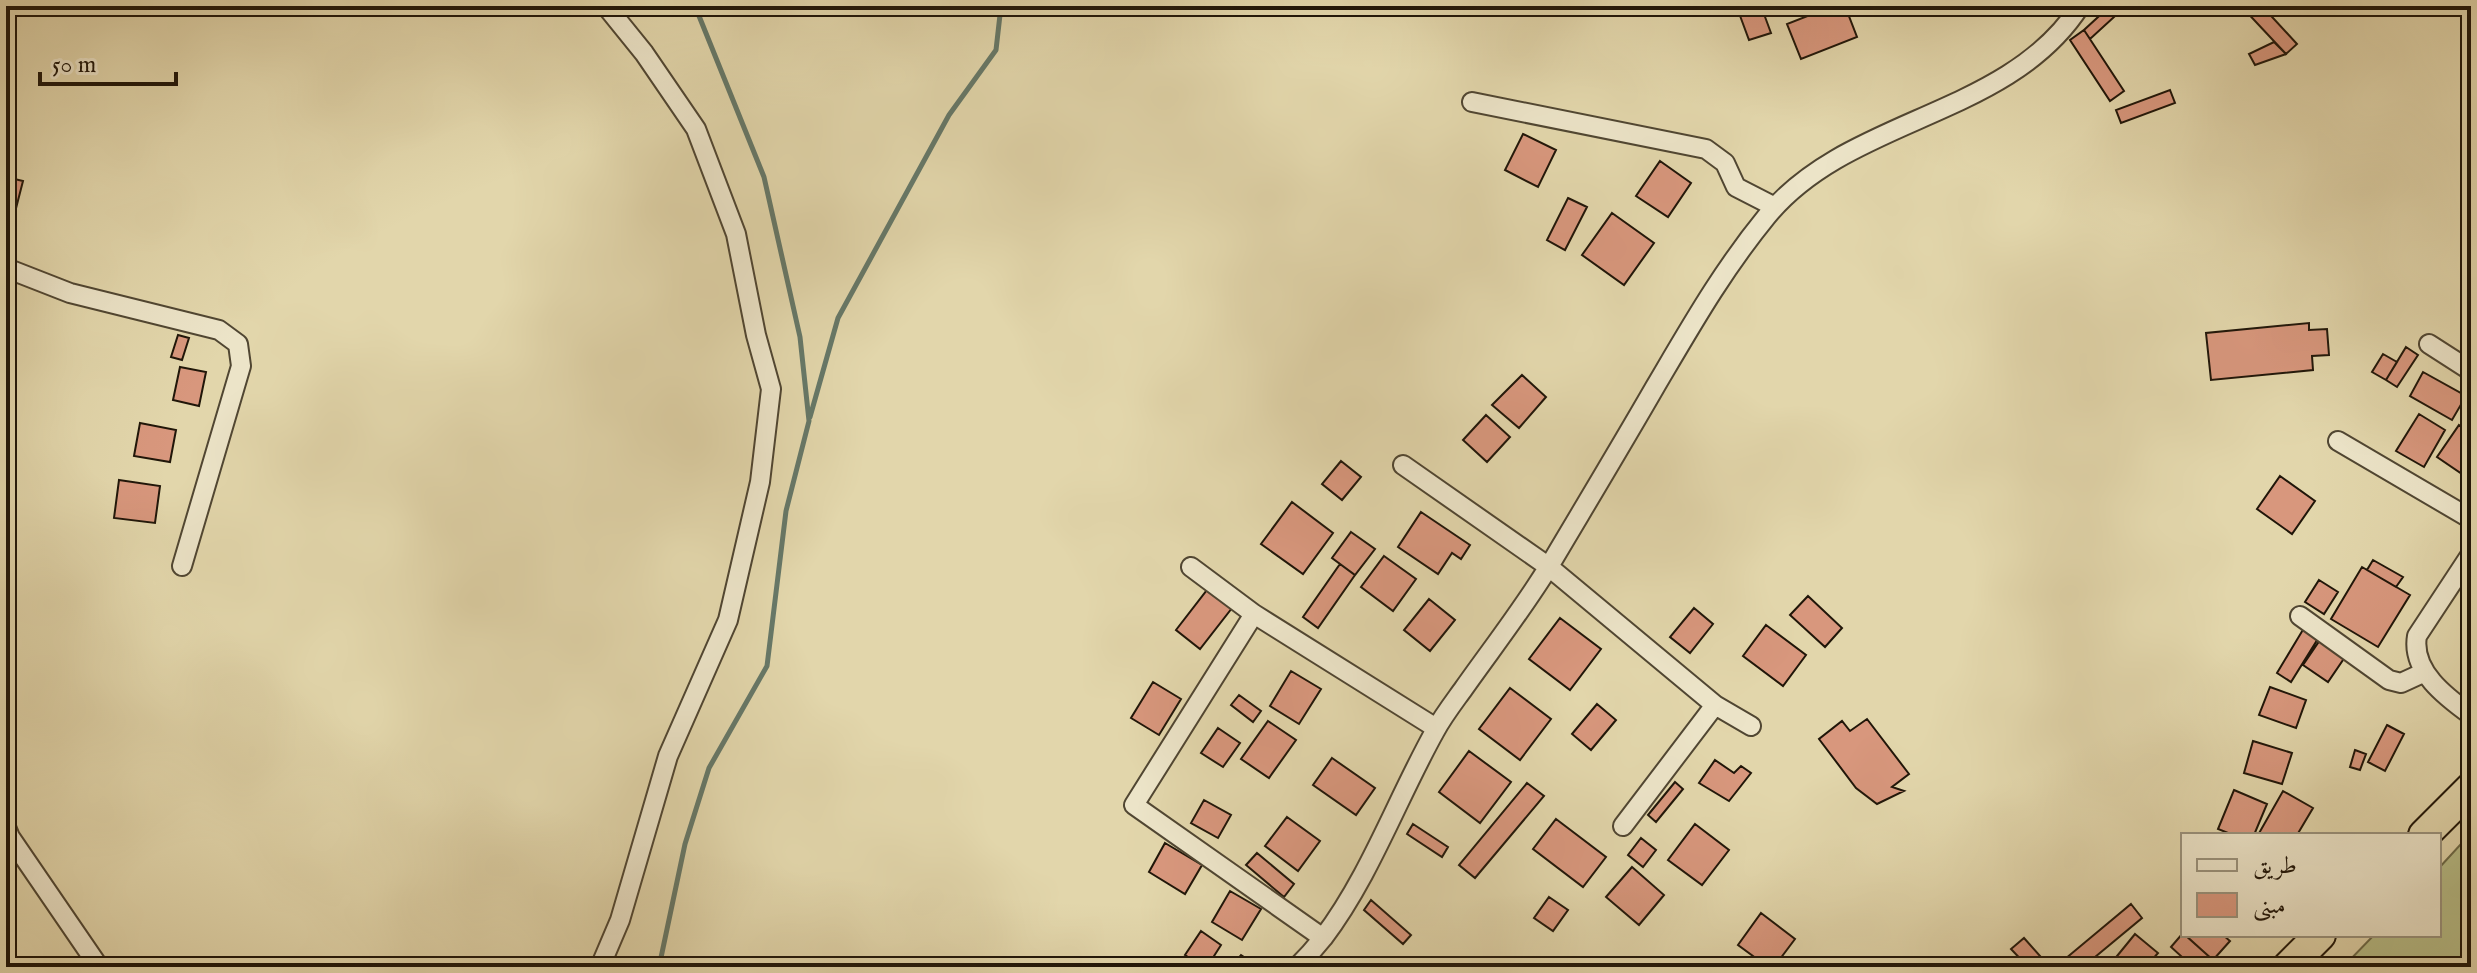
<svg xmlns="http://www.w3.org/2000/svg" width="2477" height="973" viewBox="0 0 2477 973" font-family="'IM FELL English',Amiri,serif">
	<rect width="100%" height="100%" fill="#e2d6ab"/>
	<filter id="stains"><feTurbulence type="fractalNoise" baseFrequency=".0025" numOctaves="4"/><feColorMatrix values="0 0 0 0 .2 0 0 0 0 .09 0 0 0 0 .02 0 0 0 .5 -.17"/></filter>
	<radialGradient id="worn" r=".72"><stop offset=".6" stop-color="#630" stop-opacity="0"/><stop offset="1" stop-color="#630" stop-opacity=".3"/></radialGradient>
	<path fill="#b7bd87" stroke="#6c6a48" stroke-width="2" d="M2471,833V967H2343L2374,935H2439V868Z"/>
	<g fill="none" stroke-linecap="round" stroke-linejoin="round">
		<path stroke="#667868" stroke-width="5" d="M810,417L838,318L949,115L996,50L1001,6
			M659,967L685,844L709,768L767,666L786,511L809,421L800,337L764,177L695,6"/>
	</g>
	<path fill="#d8977d" stroke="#201609" stroke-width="2" d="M1761,6L1771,33L1749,40L1739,13Z
		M1833,6H1845L1857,37L1801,59L1787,24Z
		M2110,6H2126L2090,39L2084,30Z
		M2241,6H2262L2297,44L2286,54Z
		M2084,30L2124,91L2110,101L2070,40Z
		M2274,42L2286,54L2255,65L2249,54Z
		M2170,90L2175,103L2121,123L2116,110Z
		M1523,134L1556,150L1538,187L1505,170Z
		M1660,161L1691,183L1668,217L1636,196Z
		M6,177L23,181L12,224L6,222Z
		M1568,198L1587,207L1565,250L1547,240Z
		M1612,213L1654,243L1624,285L1582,255Z
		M2309,323V330L2327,329L2329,355L2312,356L2313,370L2211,380L2206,333Z
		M178,335L189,338L182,360L171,357Z
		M2406,347L2418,355L2397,387L2386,380Z
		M2383,354L2397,362L2386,380L2372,372Z
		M180,367L206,372L199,406L173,400Z
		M2423,372L2466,396L2452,420L2410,396Z
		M1522,375L1546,397L1519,428L1492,405Z
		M2419,414L2445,430L2424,467L2396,451Z
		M1486,415L1510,437L1487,462L1463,440Z
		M140,423L176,430L170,462L134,456Z
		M2459,425L2471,433V467L2465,476L2437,457Z
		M1341,461L1361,477L1342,500L1322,484Z
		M2280,476L2315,501L2292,534L2257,509Z
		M119,480L160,486L155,523L114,518Z
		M1292,502L1333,533L1303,574L1261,544Z
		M1421,512L1470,545L1461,559L1452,553L1438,574L1398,547Z
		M1351,532L1375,549L1355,575L1332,558Z
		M1384,556L1416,579L1393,611L1361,587Z
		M2373,560L2403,577L2396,587L2367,570Z
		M1340,564L1355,575L1318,628L1303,617Z
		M2362,567L2410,595L2378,647L2331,619Z
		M2319,580L2338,592L2324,614L2305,602Z
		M1207,590L1232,608L1200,649L1176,630Z
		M1808,596L1842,628L1825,647L1790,615Z
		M1429,599L1455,620L1430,651L1404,630Z
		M1694,608L1713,624L1690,653L1670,637Z
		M1560,618L1601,649L1570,690L1529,659Z
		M1766,625L1806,655L1783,686L1743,656Z
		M2304,628L2319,637L2291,682L2277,673Z
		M2320,640L2345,657L2328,682L2303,665Z
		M1291,671L1321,689L1299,724L1270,706Z
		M1153,682L1181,699L1159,735L1131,718Z
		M2270,687L2306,700L2296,728L2259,715Z
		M1510,688L1551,719L1520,760L1479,729Z
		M1239,695L1261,711L1253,722L1231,705Z
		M1597,704L1616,720L1591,750L1572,734Z
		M1867,719L1909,774L1892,787L1904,791L1877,804L1856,788L1819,739L1842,721L1850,731Z
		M1268,721L1296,740L1269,778L1241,759Z
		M2387,725L2404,734L2385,771L2368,762Z
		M1218,728L1240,743L1223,767L1201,753Z
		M2253,741L2292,753L2282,784L2244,773Z
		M2355,750L2366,754L2360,770L2350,767Z
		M1469,751L1511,782L1480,823L1439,792Z
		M1332,758L1375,788L1356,815L1313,785Z
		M1715,760L1734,773L1741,766L1751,773L1729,801L1699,783Z
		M1675,782L1683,789L1656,822L1648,815Z
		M1527,783L1544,796L1475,878L1459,865Z
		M2234,790L2267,804L2254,835H2233L2218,829Z
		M2283,791L2313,808L2297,835H2258Z
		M1204,800L1231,815L1218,838L1191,823Z
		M1287,817L1320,841L1298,871L1265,846Z
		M1556,819L1606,857L1583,887L1533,849Z
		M1413,824L1448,847L1442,857L1407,834Z
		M1695,824L1729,850L1702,885L1668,860Z
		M1641,838L1656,850L1643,867L1628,855Z
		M1165,843L1202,865L1185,894L1149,872Z
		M1257,853L1294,884L1284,897L1246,865Z
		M1632,867L1664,895L1639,925L1606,897Z
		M1230,891L1261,909L1242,940L1212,922Z
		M1549,897L1568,910L1553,931L1534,918Z
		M1371,900L1411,935L1403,944L1364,910Z
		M2131,904L2142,918L2083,967H2062L2059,964Z
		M1761,913L1795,939L1774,967H1768L1738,945Z
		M1201,931L1221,945L1207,967H1203L1185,955Z
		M2183,933L2213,960L2207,967H2193L2171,947Z
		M2135,934L2158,953L2146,967H2120L2113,961Z
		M2185,935H2223L2230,941L2213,960Z
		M2024,938L2048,965L2046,967H2028L2011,949Z
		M1241,955L1259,967H1236L1233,965Z"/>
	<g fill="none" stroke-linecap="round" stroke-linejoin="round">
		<defs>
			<path id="minor" d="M1472,102L1706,149L1725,163L1736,187L1775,207
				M6,268L70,293L219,330L238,344L241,366L182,566
				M2429,344L2471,371
				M2338,441L2471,519
				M1403,465L1549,567L1715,705L1751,726
				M2471,554L2417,636C2411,671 2446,697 2471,715
				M1191,567L1254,614L1436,728
				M1254,614L1134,805L1323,938
				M2300,616L2389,680L2401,683L2425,672
				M1623,826L1715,705
				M6,827L10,837L99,967
				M600,967L620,920L668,756L728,620L760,482L771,389L756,335L736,234L696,129L644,53L606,6
				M1297,967C1306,958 1315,948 1323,938C1370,876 1397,799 1435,731C1443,716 1454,702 1464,688C1493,647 1525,606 1551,563C1586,504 1621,446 1655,387C1691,326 1722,271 1767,216C1849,116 2008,118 2080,6"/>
			<path id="trunk" d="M2424,835L2471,788
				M2288,967L2320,935"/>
		</defs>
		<use href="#minor" stroke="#504632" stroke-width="22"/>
		<use href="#trunk" stroke="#201609" stroke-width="34"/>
		<use href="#minor" stroke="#ece4c8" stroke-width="18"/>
		<use href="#trunk" stroke="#e2d6ab" stroke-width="30"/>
	</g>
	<rect width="2477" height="973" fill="none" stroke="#e2d6ab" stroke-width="32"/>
	<rect x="8" y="8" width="2461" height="957" fill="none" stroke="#201609" stroke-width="4"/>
	<rect x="16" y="16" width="2445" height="941" fill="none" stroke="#201609" stroke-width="2"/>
	<rect x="2181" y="833" width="260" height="104" fill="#ece4c8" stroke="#9a927c" stroke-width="2"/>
	<rect x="2197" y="859" width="40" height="12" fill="#ece4c8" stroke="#9a927c" stroke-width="2"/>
	<text x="2253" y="873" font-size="24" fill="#201609">طريق</text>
	<rect x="2197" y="893" width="40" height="24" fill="#d8977d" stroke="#9a927c" stroke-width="2"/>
	<text x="2253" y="913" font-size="24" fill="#201609">مبنى</text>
	<path d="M40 72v12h136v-12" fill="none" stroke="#201609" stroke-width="4"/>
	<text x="52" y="72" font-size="24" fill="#201609" stroke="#ece4c8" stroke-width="6" paint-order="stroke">50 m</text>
	<rect width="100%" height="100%" filter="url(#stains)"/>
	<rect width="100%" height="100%" fill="url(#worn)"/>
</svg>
